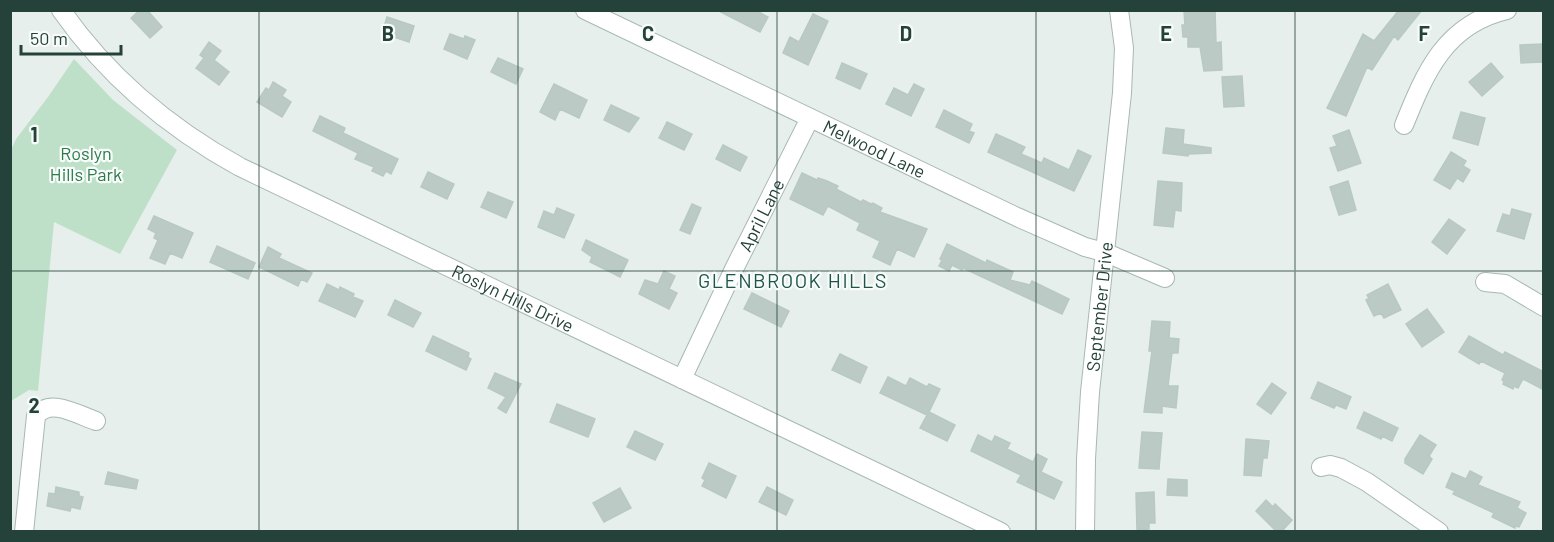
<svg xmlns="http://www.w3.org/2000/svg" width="1554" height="542" viewBox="0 0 1554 542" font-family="Barlow,sans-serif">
	<rect width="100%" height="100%" fill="#e6efeb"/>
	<path fill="#bfe0c8" d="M74,59L113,100L177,150L120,254L54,222L38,391L29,390L11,401V150L16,139L48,97Z"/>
	<path fill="#bbcac4" stroke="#b8c9c2" stroke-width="1.5" d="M140,10H147L162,27L150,38L131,18Z
		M717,10H755L768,17L760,32Z
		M1215,10L1216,43L1221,42L1222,70L1204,71L1200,47H1188V37H1183L1182,25H1185L1184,11Z
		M1399,10H1422L1398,40L1394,36L1372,70L1367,67L1346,116L1327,108L1363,34L1374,41Z
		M813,14L828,21L808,65L783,53L790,37L799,42Z
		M387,17L414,26L409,42L382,33Z
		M450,34L464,39L465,36L475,40L467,59L444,49Z
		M209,42L221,51L214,60L229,72L219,85L196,68L204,58L200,55Z
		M1544,44V62L1521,63L1520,45Z
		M498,58L523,69L516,84L491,72Z
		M842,63L867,74L860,89L836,78Z
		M1491,63L1503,77L1482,96L1469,82Z
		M1242,76L1244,106L1224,107L1222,77Z
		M273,82L286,90L282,96L291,102L282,117L257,102L266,88L269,90Z
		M554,84L587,100L579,118L560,109L555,120L540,112Z
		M914,84L924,89L911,116L886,104L894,88L908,95Z
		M611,105L639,118L629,132L604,120Z
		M944,110L972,124L969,131L974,133L969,143L936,127Z
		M1461,112L1485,118L1478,145L1453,138Z
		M320,116L345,128L343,133L398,159L391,174L386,171L383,176L372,171L374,167L355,159L358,153L313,131Z
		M667,122L692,134L684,150L659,138Z
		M1166,128L1184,130L1183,144L1211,148V153L1189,154L1188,156L1163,153Z
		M1349,130L1361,163L1338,171L1330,148L1337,146L1333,136Z
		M996,134L1025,147L1021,154L1042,163L1044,158L1069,170L1078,150L1091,156L1074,191L988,152Z
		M723,145L747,157L740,171L716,159Z
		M1451,152L1466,161L1463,166L1470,170L1463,182L1457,178L1450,189L1434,180Z
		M428,172L454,184L447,199L421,187Z
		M802,173L817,180L818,178L827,181L838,186L836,189L861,202L863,200L871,204L873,203L882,208L880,212L927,229L914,257L897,249L890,265L873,257L880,241L857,230L860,223L828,206L823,215L790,199Z
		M1158,181L1182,183L1181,211L1175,210L1173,227L1154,225Z
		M1348,181L1356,210L1339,215L1330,187Z
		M488,192L513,202L506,218L481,207Z
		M692,204L701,208L690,234L680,230Z
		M557,208L574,215L564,238L538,227L544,211L554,215Z
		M1512,209L1531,214L1524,239L1497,231L1503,214L1510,216Z
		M154,216L193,233L182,258L170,253L165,264L150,258L158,240L154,238L156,233L148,229Z
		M1449,219L1465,230L1447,254L1432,242Z
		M586,240L628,260L620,277L590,262L592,257L582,250Z
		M947,244L986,263L987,260L1013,272L1010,280L1030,285L1032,281L1069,299L1062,314L963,268L962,270L952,265L949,271L939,266L942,260L940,259Z
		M217,246L255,263L248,279L210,262Z
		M268,247L281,254L279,258L312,273L307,282L301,279L298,286L259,267Z
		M664,271L675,276L669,289L677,293L669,309L639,294L645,280L658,284Z
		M327,284L339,290L340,287L354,294L353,297L363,301L355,317L319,301Z
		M1388,284L1401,310L1384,318L1381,313L1374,316L1366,300L1369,298L1367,295Z
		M752,293L789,311L781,327L744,309Z
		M395,300L421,313L413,327L388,315Z
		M1427,309L1444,332L1422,347L1406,324Z
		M1152,321L1170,322L1169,338L1179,339L1178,353H1172L1168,386H1178L1176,408L1162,406V413L1144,412L1152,351H1149Z
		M433,336L469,353L468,357L471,359L466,370L426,351Z
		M1469,336L1503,355L1505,352L1544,372V390L1523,379L1518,388L1514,386L1513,389L1503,384L1504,381L1502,380L1505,373L1481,361L1479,364L1459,352Z
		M840,354L867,367L860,383L832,370Z
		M495,373L521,384L506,413L498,408L506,397L488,388Z
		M888,377L906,386L910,378L927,387L929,384L940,389L929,412L955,425L947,441L920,428L927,415L880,393Z
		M1318,382L1351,397L1346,409L1336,405L1334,408L1311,398Z
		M1272,383L1286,393L1271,414L1257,404Z
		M557,404L595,419L588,437L550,422Z
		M1364,412L1398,428L1392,441L1382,436L1381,439L1357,428Z
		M635,431L663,444L655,460L627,447Z
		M1142,432L1162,433L1159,469L1139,468Z
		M978,435L992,442L995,436L1010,443L1007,449L1033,462L1037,454L1047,459L1041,472L1062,482L1054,499L1017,482L1021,475L971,451Z
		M1420,435L1436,445L1429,456L1432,459L1423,474L1405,463V459Z
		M1246,439L1269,441L1267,458H1263L1261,476L1244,475Z
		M709,463L736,476L726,498L702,486L705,480L702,478Z
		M1470,471L1482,477L1478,485L1520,502L1517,508L1526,513L1519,527L1515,526V528L1492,517L1494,513L1453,494L1455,491L1446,487L1452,473L1466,479Z
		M108,472L138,480L136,489L105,484Z
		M1168,479L1187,480V496L1167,495Z
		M56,487L79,492V496L83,497L80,509L71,507L70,511L47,506L49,493L55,494Z
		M767,487L793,500L786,515L759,502Z
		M620,488L631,508L604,522L593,503Z
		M1154,492L1155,523H1149V529L1137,530L1136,493Z
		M1266,500L1273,507L1275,504L1292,520L1282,531H1276L1256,511Z"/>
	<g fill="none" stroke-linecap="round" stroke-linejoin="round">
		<defs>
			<g id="minor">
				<path id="s1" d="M61,10C108,77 169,128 240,167L1001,532"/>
				<path id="s2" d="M585,10L1017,217L1085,247L1104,252L1165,278"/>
				<path d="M1404,125C1425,73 1445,24 1507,10"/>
				<path d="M1485,282L1505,284L1544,307"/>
				<path id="s3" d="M682,379L734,269L810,118"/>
				<path d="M1321,467L1330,465L1341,468L1367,482L1439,532"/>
				<path d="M24,532L36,416C50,397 78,415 96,421"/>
				<path id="s4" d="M1085,532L1086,459L1090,392L1122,93L1124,48L1119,10"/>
			</g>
		</defs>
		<use href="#minor" stroke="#a8b8b2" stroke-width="20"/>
		<use href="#minor" stroke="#fff" stroke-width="18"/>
	</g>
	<path fill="none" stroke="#24423a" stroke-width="1.5" stroke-opacity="0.55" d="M259,10V532M518,10V532M777,10V532M1036,10V532M1295,10V532M10,271H1544"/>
	<g text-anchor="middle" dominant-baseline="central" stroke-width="4.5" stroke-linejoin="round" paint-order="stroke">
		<g font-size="18" fill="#24423a" stroke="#f7fbf9">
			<text stroke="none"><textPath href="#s2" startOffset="321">Melwood Lane</textPath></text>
			<text stroke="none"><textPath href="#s3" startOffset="182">April Lane</textPath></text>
			<text stroke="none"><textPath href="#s1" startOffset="543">Roslyn Hills Drive</textPath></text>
			<text stroke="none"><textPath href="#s4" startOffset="226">September Drive</textPath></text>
		</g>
		<g font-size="18" fill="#2d7a4b" stroke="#f7fbf9">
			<text x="86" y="153">Roslyn<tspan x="86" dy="21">Hills Park</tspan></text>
		</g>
		<g font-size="20" letter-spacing="1.5" fill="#1f5548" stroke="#f7fbf9">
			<text x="793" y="280">GLENBROOK HILLS</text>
		</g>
	</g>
	<g font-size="20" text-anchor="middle" font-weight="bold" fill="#24423a" stroke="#f7fbf9" stroke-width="4.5" stroke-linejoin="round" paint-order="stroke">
		<text x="388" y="41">B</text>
		<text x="648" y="41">C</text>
		<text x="906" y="41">D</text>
		<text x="1166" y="41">E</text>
		<text x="1424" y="41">F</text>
		<text x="34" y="142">1</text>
		<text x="34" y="413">2</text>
	</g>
	<rect width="1554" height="542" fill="none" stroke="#24423a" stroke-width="24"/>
	<path d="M21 45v9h100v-9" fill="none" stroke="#24423a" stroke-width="3"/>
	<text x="30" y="45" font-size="18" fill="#24423a" stroke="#f7fbf9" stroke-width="4.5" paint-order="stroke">50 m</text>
</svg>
